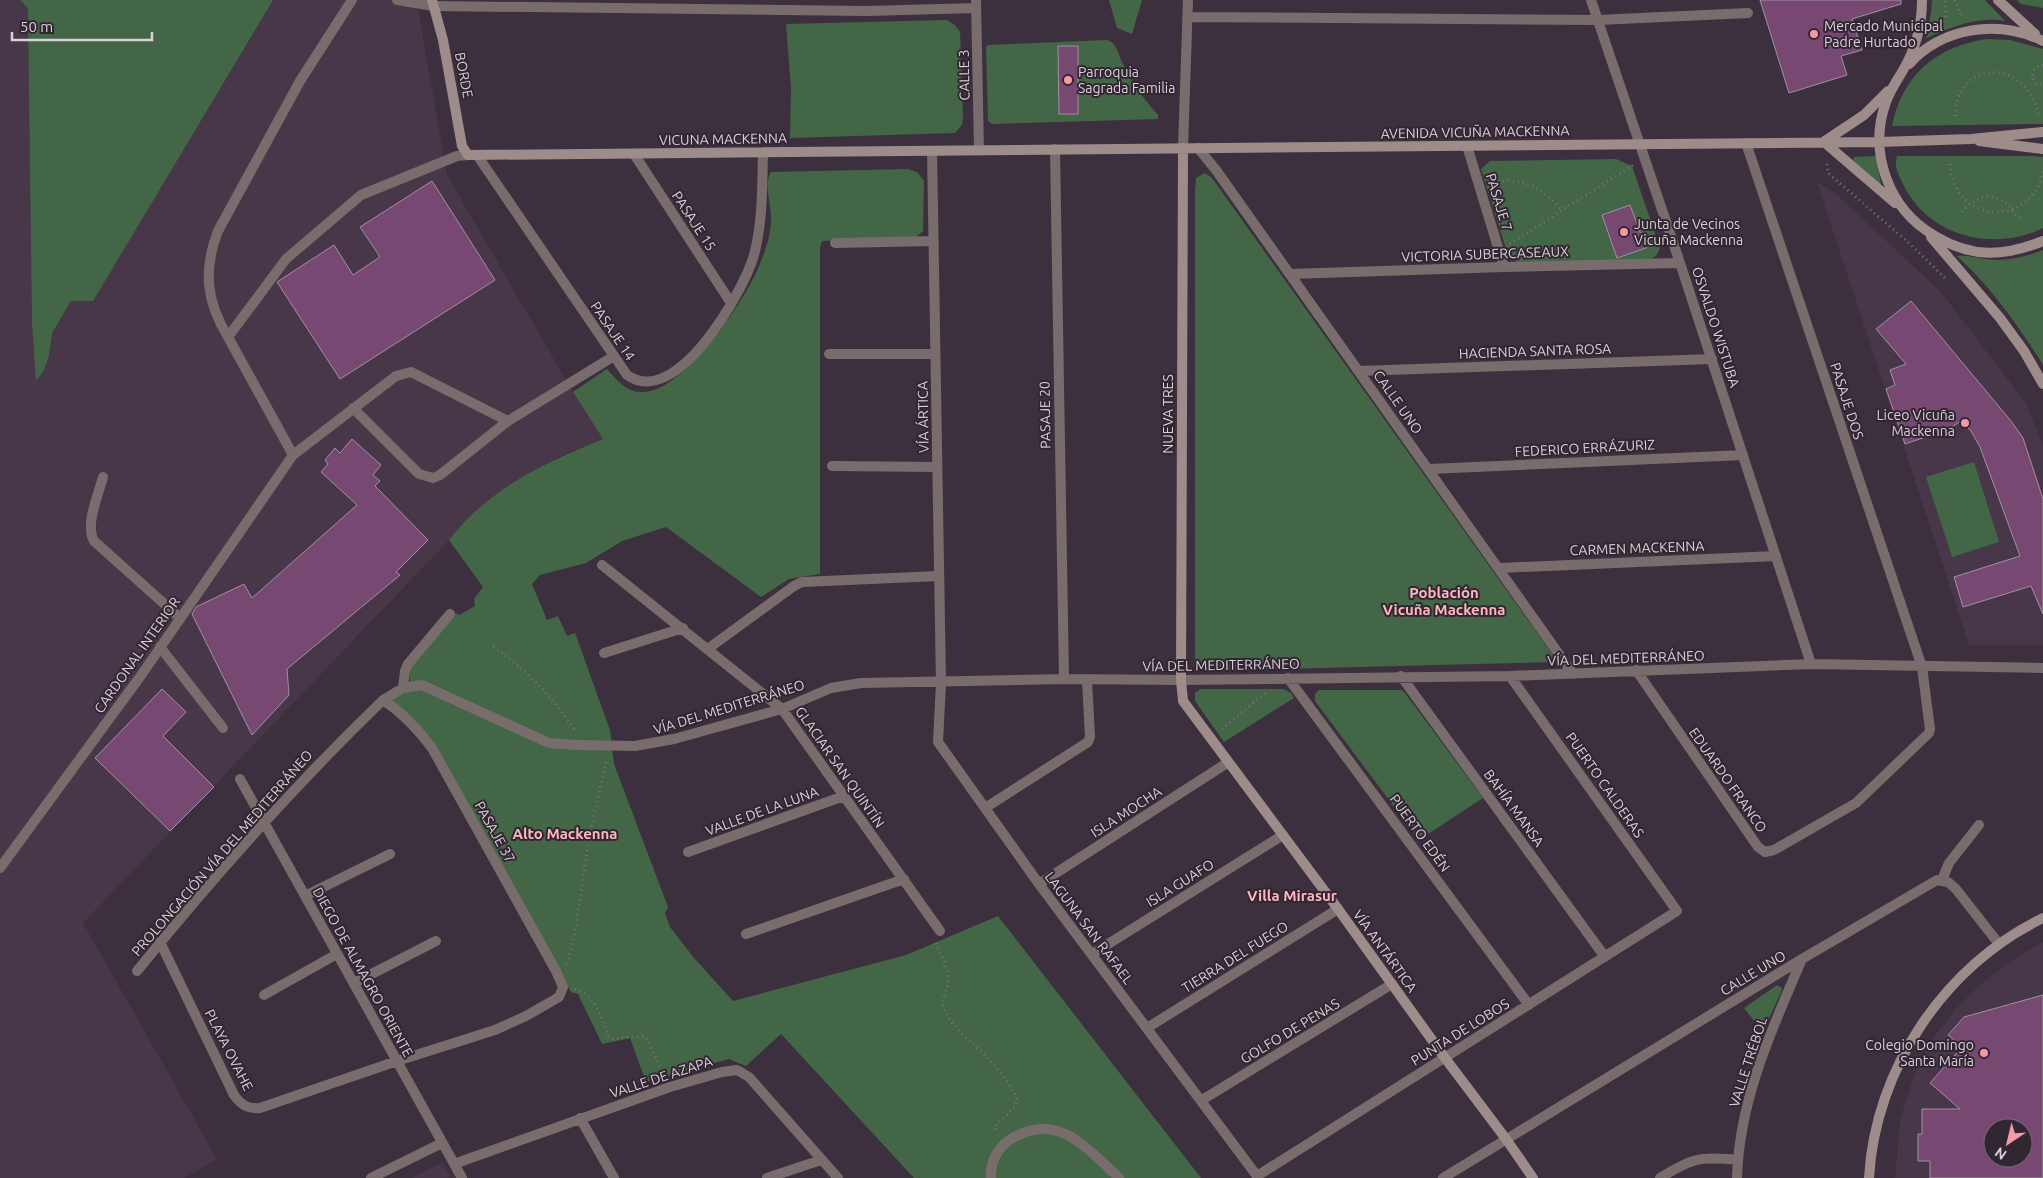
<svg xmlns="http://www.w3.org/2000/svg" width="2043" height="1178" viewBox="0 0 2043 1178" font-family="Ubuntu,sans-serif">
	<rect width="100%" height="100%" fill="#3d303e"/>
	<path fill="#483649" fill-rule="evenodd" d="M0,0H413L419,14L447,175L573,392L603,439L563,455L529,473L461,525L449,540L83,923L217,1159L184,1178H0Z
		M1817,182L1836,194L1941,292L2025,402L2043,445V645H1969Z
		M2043,942V1178H1895L1900,1119L1917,1067L1933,1038L1955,1010L1981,984L2011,961ZM1993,1128H2023V1158H1993Z
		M442,1162L451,1178H412Z"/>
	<path fill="#436646" d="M20,0H273L93,301H71L52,333L49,356L44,370L36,381L32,323L28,8Z
		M1109,0H1142L1132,34L1117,28Z
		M1932,0H1985L2005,21C1979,16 1951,27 1927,38L1926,37L1931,13Z
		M2017,0H2043V8L2021,4Z
		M947,20L955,25L960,32L963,119L962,125L955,133L790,138L791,88L786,24Z
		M1987,39L2010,40L2043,49V124L1892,126C1902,75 1937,46 1987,39Z
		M1107,40C1116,42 1118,53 1122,62C1131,82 1144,99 1158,115V119L992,124L988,121L986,47L988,45Z
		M1876,156L1881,184L1880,185L1853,160L1854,157Z
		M1897,156H2033L2043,157V228C1994,252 1931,237 1905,188C1900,178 1893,167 1897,156Z
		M1616,159L1632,166L1660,248L1656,256L1650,260L1517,262L1508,255L1481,169L1490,161Z
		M908,169L917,172L924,181L923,231L916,237L822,241L820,248V574L789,579L761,597L666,527L622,541L586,563L540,575L532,584L547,620L558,616L567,636L575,633L610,730L614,764L668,907L665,913L670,927L694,958L733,1001L906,955L998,916L1201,1178H914L781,1034L746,1066L729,1059L646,1082L630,1038L602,1044L578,994L571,992L488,839L417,722L391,700L410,682V671L414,662L456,613L459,615L475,606L474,599L483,587L449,540C488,489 546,462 603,439L573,392L607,369C616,379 625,391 640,392C682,396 749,296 761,261C766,249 771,233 771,220C772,205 763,185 771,172Z
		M1205,173L1212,178L1555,658V662L1203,671L1197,666L1195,661V191L1196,178Z
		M2043,250V365C2018,325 1991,287 1957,256C1963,254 1986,260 1996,260C2012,260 2028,256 2043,250Z
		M1974,462L1999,542L1952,557L1926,477Z
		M1201,689H1283L1291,693L1294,698L1224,742L1195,701V693Z
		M1319,690H1401L1405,693L1483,798L1419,840L1315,701V694Z
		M1777,985L1782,988L1781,992L1763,1032L1744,1008Z"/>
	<path fill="#774972" stroke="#a291a0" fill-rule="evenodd" d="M1760,0H1901V4L1852,19L1862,50L1841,56L1847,75L1789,93Z
		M1058,46H1078V114H1059Z
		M432,181L495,280L340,379L277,282L334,245L353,275L380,257L360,227Z
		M1630,205L1646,248L1617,258L1602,215Z
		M1911,301L2011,421L2023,438L2043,499V614L2031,586L1963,607L1954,577L2020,556L1980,447L1971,431L1961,421L1949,429L1905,444L1886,389L1895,385L1890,370L1906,364L1876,329Z
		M352,439L381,465L373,475L380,481L375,486L428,540L396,572L400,575L287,669L289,695L252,735L192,614L196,607L244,584L252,598L357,505L321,472L328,464L325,460L335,448L340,453Z
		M162,689L186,712L163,736L214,787L170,831L95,758Z
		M2043,995V1178H1930V1161H1918V1134H1922V1109H1960L1930,1083L1962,1047L1948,1035L1964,1017ZM1993,1128H2023V1158H1993Z"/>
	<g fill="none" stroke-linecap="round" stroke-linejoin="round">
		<path stroke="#7b707c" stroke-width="3" stroke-dasharray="1 4" stroke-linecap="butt" d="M1955,0L1962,18
			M1939,25C1947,17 1947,11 1944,0
			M2043,65L2035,68L2032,75L2035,83L2043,86
			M1955,116C1955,60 2026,57 2038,114
			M1827,164L1828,173L1909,243L1947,280
			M1950,164C1953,225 2033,228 2043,171
			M1493,183C1521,176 1545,188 1562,211
			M1962,212C1975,197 1991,190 2008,205C2014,210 2014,216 2022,218
			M1510,244L1633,165
			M493,647C526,668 554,699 576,732
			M1222,729L1265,693
			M936,943C941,958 949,966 948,983C948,992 939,1000 944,1009C951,1026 969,1040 982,1052C996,1066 1008,1081 1017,1098L1015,1107L994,1127L997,1133
			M567,964L576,928L589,837L607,759
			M575,989C596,995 601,1018 609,1037L612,1039L643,1036L646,1038L664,1074"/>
		<path stroke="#786d6c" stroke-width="10" d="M397,0L434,6
			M468,155L457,156L361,195L286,259L228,337L293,455L396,376L411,372L508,421
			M228,337C206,301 203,270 218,231L300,81L352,0
			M353,408L419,474L433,478L440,475L508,421L614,356
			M103,477C98,496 85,524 94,541L180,618
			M160,647L223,728
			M991,1178C990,1164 996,1150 1008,1141C1055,1109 1086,1147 1119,1178"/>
		<path stroke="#786d6c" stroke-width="10" d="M976,0L979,150
			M1591,0L1680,263L1811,664
			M434,6L867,11L976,8
			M1188,17L1598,20L1748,13
			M1467,146L1504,267
			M1183,148L1188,0
			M1198,148L1216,170L1573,674
			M1055,149L1064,679
			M932,151L941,683L938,742L1039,884L1257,1176L1677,911L1510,676
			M634,154L731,303
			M477,155L627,375C676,410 743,293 754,255C763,221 762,187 763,153
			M835,243L934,241
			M1290,274L1504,267L1680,263
			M829,354H935
			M1359,371L1712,359
			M832,466L937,467
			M1429,469L1743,455
			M602,565L782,709L940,931
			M1499,568L1776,556
			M709,648L794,586L802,582L939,576
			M604,653L683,628
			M1636,670L1758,847L1765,852L1774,850L1856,803L1929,733L1930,729L1922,667L1746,143
			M1401,676L1605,957
			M1288,678L1529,1005
			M403,688L405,671L408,664L450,614
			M240,779L462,1178
			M985,808L1088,742L1090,737L1087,680
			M688,852L844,796
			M0,868L142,674L293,455
			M1942,880L1949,863L1979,825
			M1039,884L1227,763
			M305,896L390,854
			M746,934L904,879
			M160,942L234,1095C241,1105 248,1109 260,1108L397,1061L495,1030L526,1016L559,997L563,987L556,971L432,748C417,728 403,713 383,700
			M1092,954L1283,835
			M137,971C214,876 295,785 383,700L403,688L422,685L549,743L577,745L635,746L674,739L782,709L831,688L861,683L1064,679L1181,680L1510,676L1811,664L2043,668
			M354,983L436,941
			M264,995L337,954
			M1147,1028L1338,909
			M1202,1100L1392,984
			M580,1118L614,1178
			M454,1164L670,1087L722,1072L737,1070L749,1077L838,1178
			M371,1178L442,1143
			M767,1178L821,1160
			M1443,1178L1802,959L1937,880L1948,882L1956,889L1999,944
			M1660,1178C1692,1158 1700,1156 1738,1160
			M1737,1178C1739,1100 1772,1029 1802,959"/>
		<path stroke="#9d8c8a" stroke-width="10" d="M432,0L443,40L462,146L468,155L1879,142L1971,139L2043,132
			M1922,0C1922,26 1916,49 1902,72C1896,82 1890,91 1886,102C1868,152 1888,209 1935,236C1972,258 2003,257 2043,241
			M1998,0L2035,34
			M1909,64C1943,27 1998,19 2043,41
			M1825,141L1864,115L1888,91
			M1979,141L2043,149
			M1824,142L1895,203
			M1183,148L1181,680L1183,701L1338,909L1445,1058L1506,1139L1533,1178
			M1931,237L2000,318L2024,351L2043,384
			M1869,1178C1875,1069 1945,965 2043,918"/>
	</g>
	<g fill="#f49aa5" stroke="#332633" stroke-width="2">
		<circle cx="1814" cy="34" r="5"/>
		<circle cx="1068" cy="80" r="5"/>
		<circle cx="1624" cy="232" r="5"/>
		<circle cx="1965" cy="423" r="5"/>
		<circle cx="1984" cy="1053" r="5"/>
	</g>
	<g text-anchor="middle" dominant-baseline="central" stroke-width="4" stroke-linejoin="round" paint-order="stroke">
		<g font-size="14" fill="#d9d1d9" stroke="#332633" text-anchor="start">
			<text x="1824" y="26">Mercado Municipal<tspan x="1824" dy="16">Padre Hurtado</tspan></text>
			<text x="1078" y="72">Parroquia<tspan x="1078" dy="16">Sagrada Familia</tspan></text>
			<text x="1634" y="224">Junta de Vecinos<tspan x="1634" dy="16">Vicuña Mackenna</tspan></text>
			<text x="1955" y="415" text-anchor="end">Liceo Vicuña<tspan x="1955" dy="16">Mackenna</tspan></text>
			<text x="1974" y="1045" text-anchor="end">Colegio Domingo<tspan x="1974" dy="16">Santa María</tspan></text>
		</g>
		<g font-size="14" fill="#d9d1d9" stroke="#332633">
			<text transform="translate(464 75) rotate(79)">BORDE</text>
			<text transform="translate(964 75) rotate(-91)">CALLE 3</text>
			<text transform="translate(1475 132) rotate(-1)">AVENIDA VICUÑA MACKENNA</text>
			<text transform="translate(723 139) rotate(-1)">VICUNA MACKENNA</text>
			<text transform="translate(1499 202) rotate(73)">PASAJE 7</text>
			<text transform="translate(694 221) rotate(57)">PASAJE 15</text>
			<text transform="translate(1485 254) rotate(-2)">VICTORIA SUBERCASEAUX</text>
			<text transform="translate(1716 327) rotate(72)">OSVALDO WISTUBA</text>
			<text transform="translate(613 331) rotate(56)">PASAJE 14</text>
			<text transform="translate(1535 351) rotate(-2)">HACIENDA SANTA ROSA</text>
			<text transform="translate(1847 401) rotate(72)">PASAJE DOS</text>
			<text transform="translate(1398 402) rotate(55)">CALLE UNO</text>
			<text transform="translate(1168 414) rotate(-90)">NUEVA TRES</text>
			<text transform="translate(1045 415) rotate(-91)">PASAJE 20</text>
			<text transform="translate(923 417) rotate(-91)">VÍA ÁRTICA</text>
			<text transform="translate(1585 448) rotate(-3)">FEDERICO ERRÁZURIZ</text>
			<text transform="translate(1637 548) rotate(-2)">CARMEN MACKENNA</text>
			<text transform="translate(137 655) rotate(-55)">CARDONAL INTERIOR</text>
			<text transform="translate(1626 658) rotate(-2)">VÍA DEL MEDITERRÁNEO</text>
			<text transform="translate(1221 665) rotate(-1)">VÍA DEL MEDITERRÁNEO</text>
			<text transform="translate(729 707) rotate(-17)">VÍA DEL MEDITERRÁNEO</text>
			<text transform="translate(840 767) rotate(55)">GLACIAR SAN QUINTÍN</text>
			<text transform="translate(1728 780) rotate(55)">EDUARDO FRANCO</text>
			<text transform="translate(1605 785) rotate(55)">PUERTO CALDERAS</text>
			<text transform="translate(1514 808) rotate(54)">BAHÍA MANSA</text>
			<text transform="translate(762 811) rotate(-20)">VALLE DE LA LUNA</text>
			<text transform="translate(1126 812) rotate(-33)">ISLA MOCHA</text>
			<text transform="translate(495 832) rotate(61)">PASAJE 37</text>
			<text transform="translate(1420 833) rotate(54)">PUERTO EDÉN</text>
			<text transform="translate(222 853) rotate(-49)">PROLONGACIÓN VÍA DEL MEDITERRÁNEO</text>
			<text transform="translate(1180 883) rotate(-32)">ISLA GUAFO</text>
			<text transform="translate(1089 928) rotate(53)">LAGUNA SAN RAFAEL</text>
			<text transform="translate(1385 951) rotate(54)">VÍA ANTÁRTICA</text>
			<text transform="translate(1235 957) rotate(-32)">TIERRA DEL FUEGO</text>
			<text transform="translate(363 972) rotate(61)">DIEGO DE ALMAGRO ORIENTE</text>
			<text transform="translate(1753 973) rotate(-31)">CALLE UNO</text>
			<text transform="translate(1290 1031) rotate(-31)">GOLFO DE PENAS</text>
			<text transform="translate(1460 1032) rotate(-32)">PUNTA DE LOBOS</text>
			<text transform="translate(229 1050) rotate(63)">PLAYA OVAHE</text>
			<text transform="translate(1748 1062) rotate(-72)">VALLE TRÉBOL</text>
			<text transform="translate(661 1077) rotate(-18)">VALLE DE AZAPA</text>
		</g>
		<g font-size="15" font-weight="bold" fill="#fcb7bf" stroke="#332633">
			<text x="1444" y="592">Población<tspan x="1444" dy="17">Vicuña Mackenna</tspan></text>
			<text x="565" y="833">Alto Mackenna</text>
			<text x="1292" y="895">Villa Mirasur</text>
		</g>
	</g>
	<g transform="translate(2008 1143) rotate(215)"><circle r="24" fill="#332633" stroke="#756a75"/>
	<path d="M0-4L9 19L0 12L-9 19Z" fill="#f49aa5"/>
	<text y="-8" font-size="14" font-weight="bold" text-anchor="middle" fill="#d9d1d9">N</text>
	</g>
	<path d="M12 32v8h140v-8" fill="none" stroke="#d9d1d9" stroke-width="2.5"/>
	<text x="20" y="32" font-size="15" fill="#d9d1d9" stroke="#332633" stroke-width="4" paint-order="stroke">50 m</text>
</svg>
